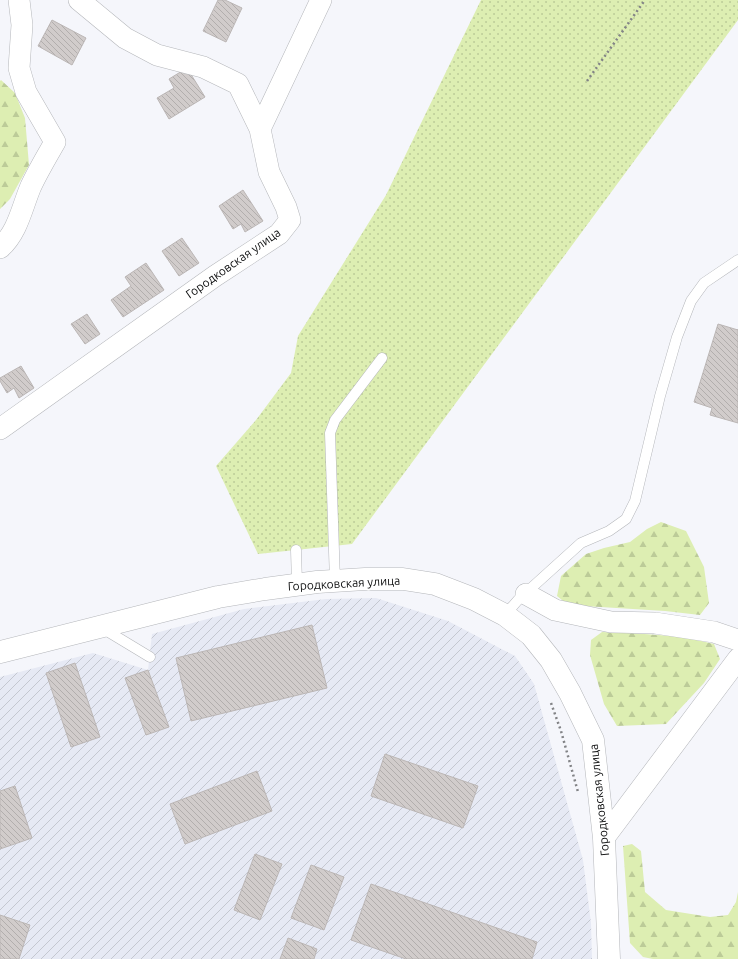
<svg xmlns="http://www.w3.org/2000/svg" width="738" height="959" viewBox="0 0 738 959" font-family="Ubuntu,sans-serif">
	<defs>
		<pattern id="industrial-furrows" width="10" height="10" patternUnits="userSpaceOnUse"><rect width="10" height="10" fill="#e6e9f4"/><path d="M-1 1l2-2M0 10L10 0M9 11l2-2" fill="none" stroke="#c4c7d0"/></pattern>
		<pattern id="green-dots" width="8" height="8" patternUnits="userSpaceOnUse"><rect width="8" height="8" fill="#ddeeb2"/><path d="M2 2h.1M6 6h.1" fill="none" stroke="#bccb98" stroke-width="1.8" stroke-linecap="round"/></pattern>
		<pattern id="forest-firs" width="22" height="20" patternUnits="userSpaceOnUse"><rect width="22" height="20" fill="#ddeeb2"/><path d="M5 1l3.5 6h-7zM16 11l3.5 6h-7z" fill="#bccb98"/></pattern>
		<pattern id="building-back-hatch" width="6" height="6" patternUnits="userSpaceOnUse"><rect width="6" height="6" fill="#d1cccb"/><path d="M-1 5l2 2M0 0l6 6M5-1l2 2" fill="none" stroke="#b2aead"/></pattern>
	</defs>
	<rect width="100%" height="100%" fill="#f5f6fb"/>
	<path fill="url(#industrial-furrows)" d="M376,598L448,621L515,656L534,684L583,860L591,923L592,959H0V677L93,653L148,670L152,634L244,609L326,599Z"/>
	<path fill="url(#green-dots)" d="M481,0H738V20L352,544L258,554L216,466L256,420L291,373L298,336L386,195Z"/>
	<path fill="url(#forest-firs)" d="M1,80L15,93L25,118L29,165L10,199L0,209V81Z
		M661,522L686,531L704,567L709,603L700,615L665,611L568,605L557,596L561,576L586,554L604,548L630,542L647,529Z
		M602,632C640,634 677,634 714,644L720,659L704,683L666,724L617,726L604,704L590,655L591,640Z
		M632,844L641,851L645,892L666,910L710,917L728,915L736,902L738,892V959H653L643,957L630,943L623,846Z"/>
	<path fill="url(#building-back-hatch)" stroke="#bbb6b5" d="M218,0H225L242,8L226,42L203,31Z
		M52,20L86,38L72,65L38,46Z
		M187,68L205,97L169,119L157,98L174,88L169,79Z
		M243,190L263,221L245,232L241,224L233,229L219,206Z
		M182,238L199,263L179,276L162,251Z
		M146,263L164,290L123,317L111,300L131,286L125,277Z
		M87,314L100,334L85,344L71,324Z
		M718,324L738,330V329V423L710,415L712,408L694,402Z
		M21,366L34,388L19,398L14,388L7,393L0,381V378Z
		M312,625L327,688L191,721L176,658Z
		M75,663L100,737L71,747L46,673Z
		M148,670L169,727L146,735L125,678Z
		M385,754L478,786L463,828L371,796Z
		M257,771L272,811L185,844L170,804Z
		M15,786L32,838L0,849V791Z
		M255,854L282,864L260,920L234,910Z
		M311,865L344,877L324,930L291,918Z
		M371,884L537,942L532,959H406L351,940Z
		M0,915L30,925L19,959H0Z
		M288,938L317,949L314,959H280Z"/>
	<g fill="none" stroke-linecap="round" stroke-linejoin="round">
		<defs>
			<path id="service" d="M296,550L297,584
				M335,581L330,433L335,420L382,358
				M505,615L518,600L581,543L609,531L626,519L635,501L660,396L677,337L691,301L704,283L738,260
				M102,628L150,657"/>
			<path id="minor" d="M79,0L125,38L157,55L203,67L238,84L260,129
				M0,248C18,232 22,207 31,186C38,171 47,156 55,142L26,92L19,68L22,25L19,0
				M0,429L215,276L279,234L290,220L286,207L269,172L260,129L321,0
				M526,594L555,610L611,622L655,623L714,632L738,640
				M604,838L738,659"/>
			<path id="secondary" d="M0,652L218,597L265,589L317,582L365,579H403L435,584L474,599L505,615L531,635L551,660L570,693L593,740L604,838L609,959"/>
		</defs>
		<use href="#service" stroke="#b4b6ba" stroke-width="11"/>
		<use href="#minor" stroke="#b4b6ba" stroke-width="22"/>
		<use href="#secondary" stroke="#b4b6ba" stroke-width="23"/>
		<path stroke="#828386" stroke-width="2.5" stroke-dasharray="2 3" stroke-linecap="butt" d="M587,81L645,0
			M551,703L561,731L578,792"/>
		<use href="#service" stroke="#fff" stroke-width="10"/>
		<use href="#minor" stroke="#fff" stroke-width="21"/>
		<use href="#secondary" stroke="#fff" stroke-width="22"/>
	</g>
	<g text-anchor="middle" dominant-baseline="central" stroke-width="4" stroke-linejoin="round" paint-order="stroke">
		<g font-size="12" fill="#0c0d0e" stroke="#fff">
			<text transform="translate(233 263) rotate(-35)">Городковская улица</text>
			<text transform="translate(344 583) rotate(-3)">Городковская улица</text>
			<text transform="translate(599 800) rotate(-96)">Городковская улица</text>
		</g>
	</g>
</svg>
